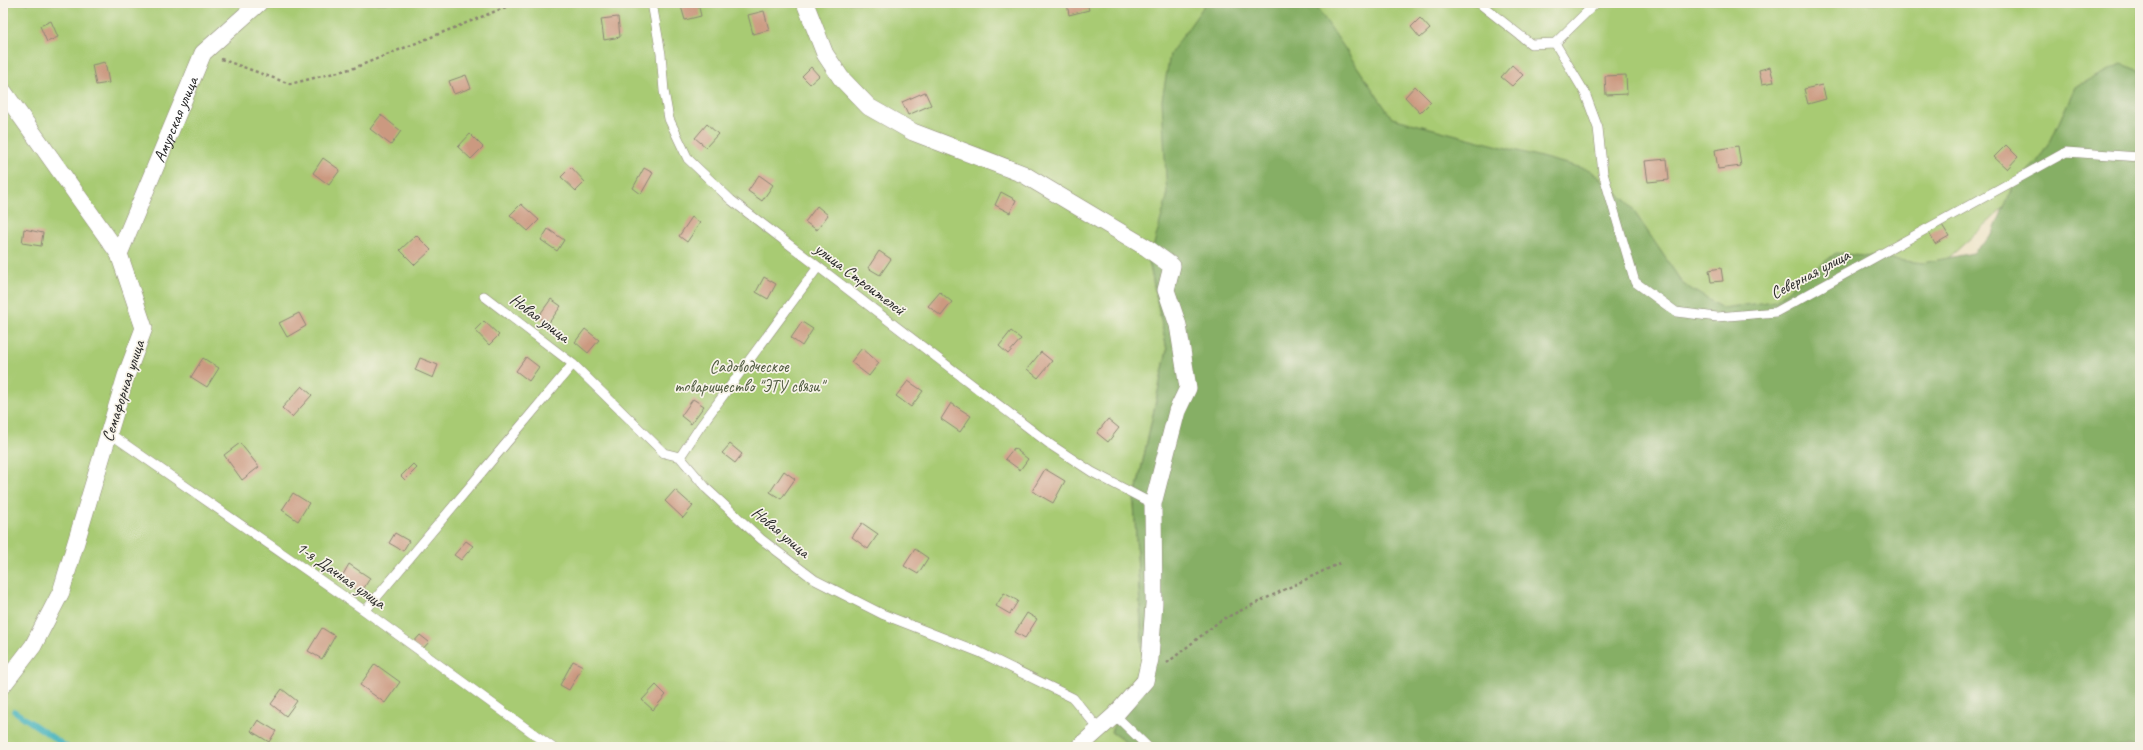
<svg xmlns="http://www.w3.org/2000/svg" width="2143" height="750" viewBox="0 0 2143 750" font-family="Caveat,sans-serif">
	<rect width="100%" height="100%" fill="#f7f3e8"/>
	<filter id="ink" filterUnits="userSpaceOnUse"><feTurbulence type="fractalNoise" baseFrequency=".025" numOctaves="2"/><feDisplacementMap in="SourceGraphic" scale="8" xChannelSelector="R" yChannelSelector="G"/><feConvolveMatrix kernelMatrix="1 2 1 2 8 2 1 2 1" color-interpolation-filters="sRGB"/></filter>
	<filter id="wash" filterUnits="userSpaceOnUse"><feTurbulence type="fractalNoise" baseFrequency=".012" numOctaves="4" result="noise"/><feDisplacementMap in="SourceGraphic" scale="16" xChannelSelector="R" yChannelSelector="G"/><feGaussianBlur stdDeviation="0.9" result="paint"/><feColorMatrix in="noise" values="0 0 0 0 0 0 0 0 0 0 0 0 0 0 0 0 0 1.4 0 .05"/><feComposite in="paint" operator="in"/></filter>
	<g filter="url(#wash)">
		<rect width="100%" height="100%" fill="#ebdfbc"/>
		<path fill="#a8cb73" stroke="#6a7b4f" d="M3,3H2140V157L2065,153L1742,444L1205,414L1147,251L1167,350L1134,502L1143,659L1111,732L1133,747H3Z"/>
		<path fill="#86af65" stroke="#586d48" d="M1206,3H1314L1392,118L1590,170L1627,201L1683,284L1722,308L1775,301L1836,253L1923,263L1973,253L1992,235L2014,184L2037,162L2051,140L2075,87L2121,64L2140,71V747H1133L1111,732L1143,659L1134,502L1167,350L1147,251L1154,244L1167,197L1162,100L1170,54Z"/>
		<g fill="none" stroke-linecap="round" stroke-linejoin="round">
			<path stroke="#43b2bc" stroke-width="5.5" d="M14,711L67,747"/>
		</g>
		<g id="blocks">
			<path fill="#cb9980" d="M680,3H698L701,16L685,20Z
				M1067,3H1087L1089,10L1069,15Z
				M764,11L769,30L753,34L748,15Z
				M618,17L620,37L604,40L601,19Z
				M1420,18L1430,29L1420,38L1411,27Z
				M51,21L58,37L47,42L40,26Z
				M105,62L109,83L96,85L92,65Z
				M1512,65L1523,75L1512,86L1501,77Z
				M811,67L819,76L810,84L802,76Z
				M1770,67L1774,82L1762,84L1759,70Z
				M466,75L471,88L454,94L449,81Z
				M1626,75L1627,94L1606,95L1605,76Z
				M1822,85L1826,99L1808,104L1804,89Z
				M1415,86L1431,102L1420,113L1405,97Z
				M925,92L931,105L908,115L902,102Z
				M381,115L401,131L391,145L370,129Z
				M707,124L718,134L706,147L695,138Z
				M470,134L483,147L471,159L458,147Z
				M2006,145L2018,157L2007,169L1994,157Z
				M1738,146L1741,166L1718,169L1715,150Z
				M323,158L340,170L329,185L313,173Z
				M1667,159L1669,180L1648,182L1645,161Z
				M571,167L585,182L576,191L561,177Z
				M644,168L653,173L641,194L633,188Z
				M759,175L773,185L762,201L748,191Z
				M1001,192L1016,200L1010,213L995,205Z
				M521,204L539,220L528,231L510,215Z
				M817,206L828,215L817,230L805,222Z
				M692,217L700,223L687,242L679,236Z
				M1942,225L1949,236L1935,244L1929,233Z
				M24,229L43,233L41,246L22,243Z
				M548,229L564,240L557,251L541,240Z
				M416,235L431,250L415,265L400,250Z
				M879,251L891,259L880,275L868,268Z
				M1721,268L1723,281L1711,282L1709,270Z
				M764,277L776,284L768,299L756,292Z
				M940,292L952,302L941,316L928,306Z
				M551,299L561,306L548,324L538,317Z
				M299,313L306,326L287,337L279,323Z
				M484,321L499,335L489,345L475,330Z
				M802,322L813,329L802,346L791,338Z
				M585,329L599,340L588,353L575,342Z
				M1011,331L1021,339L1008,354L999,346Z
				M862,348L879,363L869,376L851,362Z
				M1041,352L1052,361L1038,378L1027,369Z
				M526,357L539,367L529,381L516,371Z
				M203,358L219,368L207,387L191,377Z
				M420,358L438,365L433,378L415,370Z
				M908,381L923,391L911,407L896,396Z
				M302,386L312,395L292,417L282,408Z
				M693,399L704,406L691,424L681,416Z
				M951,403L971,416L960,432L941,419Z
				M1108,419L1119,428L1108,442L1097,433Z
				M240,443L259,467L242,480L224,455Z
				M730,444L742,454L735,463L722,453Z
				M1014,448L1028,459L1020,470L1005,459Z
				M413,464L417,468L405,480L401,476Z
				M1045,469L1065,481L1053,503L1032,491Z
				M784,471L795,479L781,499L770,492Z
				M675,490L693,506L683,518L665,501Z
				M293,493L309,503L298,521L282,510Z
				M862,523L878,534L868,549L852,537Z
				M395,533L409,541L403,551L389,543Z
				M466,541L473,546L461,560L454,555Z
				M915,549L928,558L918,574L904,566Z
				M349,564L370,578L361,593L340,580Z
				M1004,593L1018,601L1010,614L996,606Z
				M1027,613L1037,619L1025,638L1015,632Z
				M322,628L335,636L322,659L308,651Z
				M420,635L429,642L421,651L412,644Z
				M573,661L583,666L569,690L560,685Z
				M375,664L400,682L385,703L360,685Z
				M656,685L666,695L653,710L642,700Z
				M282,689L297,701L286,716L271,704Z
				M258,720L276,731L269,742L251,731Z"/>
		</g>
	</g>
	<g filter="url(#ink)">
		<use href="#blocks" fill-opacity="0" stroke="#8b8574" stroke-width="1"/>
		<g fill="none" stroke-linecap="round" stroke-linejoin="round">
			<defs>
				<path id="lane" d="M652,3L661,54L664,91L669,119L688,159L731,200L1051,445L1092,472L1153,504
					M1479,3L1531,44L1555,43
					M1555,43L1585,93L1598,128L1603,173L1635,282L1676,312L1717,317L1776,312L2066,152L2140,157
					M1555,43L1596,3
					M484,296L573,364L664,453L680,457L707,489L761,539L815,580L882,614L979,652L1073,698L1099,729
					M109,433L365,611L552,747
					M680,457L700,427L818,267
					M365,611L573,364
					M1115,715L1148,747"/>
				<g id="street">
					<path d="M805,3L825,54L841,78L869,107L913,132L1023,174L1147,248L1172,266L1166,290L1178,325L1188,388L1177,411L1153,504L1154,603L1150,659L1145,681L1115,715L1079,747"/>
					<path d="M3,91L119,254L144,328L126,376L61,592L33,646L3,685"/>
					<path id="s1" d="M119,254L203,53L259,3"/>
				</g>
			</defs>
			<use href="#lane" stroke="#8b8574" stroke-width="10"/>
			<use href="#street" stroke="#8b8574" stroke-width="18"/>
			<path stroke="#8b8574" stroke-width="2.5" stroke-dasharray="3 3" stroke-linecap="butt" d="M221,59L290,84L354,68L516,3
				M1167,663L1221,620L1342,562"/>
			<use href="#lane" stroke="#fff" stroke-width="9"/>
			<use href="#street" stroke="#fff" stroke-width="17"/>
		</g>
	</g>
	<g text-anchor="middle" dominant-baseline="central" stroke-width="3.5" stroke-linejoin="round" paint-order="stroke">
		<g font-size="17" fill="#2b2b2b" stroke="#f7f3e8">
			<text stroke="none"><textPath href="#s1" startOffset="146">Амурская улица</textPath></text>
			<text transform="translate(1810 274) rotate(-28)">Северная улица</text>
			<text transform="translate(860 279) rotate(37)">улица Строителей</text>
			<text transform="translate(540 318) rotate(37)">Новая улица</text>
			<text transform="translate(123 391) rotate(-72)">Семафорная улица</text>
			<text transform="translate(781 532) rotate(40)">Новая улица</text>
			<text transform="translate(341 575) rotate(35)">1-я Дачная улица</text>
		</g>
		<g font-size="17" fill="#505b41" stroke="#f7f3e8">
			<text x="749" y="366">Садоводческое<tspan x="749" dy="20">товарищество "ЭТУ связи"</tspan></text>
		</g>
	</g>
	<rect width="2143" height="750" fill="none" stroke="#f7f3e8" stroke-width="16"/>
</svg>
